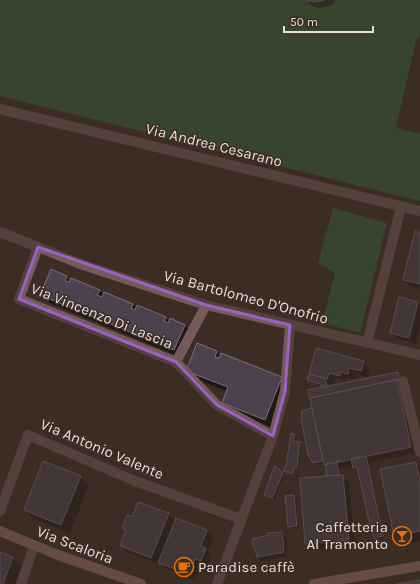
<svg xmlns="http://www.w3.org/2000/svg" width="420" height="584" viewBox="0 0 420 584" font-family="Karla,sans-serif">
	<rect width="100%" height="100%" fill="#3c2d25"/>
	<path fill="#325f3b" d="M0,0H420V37L416,41L396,128L420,134V201L0,96Z
		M333,208L387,223L360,333L322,323L335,273L318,263Z"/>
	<path fill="#0007" d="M306,0H336L334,4L328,7L318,8L312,6Z
		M420,234V289L410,286L404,280Z
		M66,277L70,281L99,290L104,295L132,304L136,308L165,318L169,321L184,325L193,334L183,358L50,303L42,295Z
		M418,303L420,305V326L416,344L397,339L391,333Z
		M198,344L217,352L221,356L281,378L290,386L273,428L232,411L223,403L228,392L196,379L188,370Z
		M316,349L363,362L370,369L368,377L356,374L354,380L347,378L346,381L335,378L334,385L327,383L328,387L397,373L399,375L401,381L398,382L403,387L417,453L368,463L384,538L376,540L374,538L359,469L356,470L354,466L339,469L340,476H342L349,482L355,546L312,550L306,543L328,477L327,466L324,463L316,465L314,463L303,412L313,409L309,391L323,388L322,385L310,381L308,380Z
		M294,435L296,437L295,442L300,443L302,445L298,468H296L295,475L286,472L285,471Z
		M416,463L420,467V541L403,544L395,536Z
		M275,467L284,476L274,499L267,496L265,495Z
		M80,477L89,485L70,533L34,519L25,510Z
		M294,496L296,498L298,528H291L289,526Z
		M168,514L175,521L176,519L207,531L213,537L208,552L212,556L207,567L201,565L195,580L166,569L159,562L158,564L127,552L121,546L127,532L123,528L133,519Z
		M281,533L286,537L288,549H286L288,556L262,561L257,557L256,550L255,549Z
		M0,553L13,558L21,567L15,584H0Z"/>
	<path fill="#4c424f" stroke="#796e7d" d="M306,0H323L314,2Z
		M415,231L420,233V284L403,280Z
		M51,269L67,276L65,281L69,282L71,278L100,290L97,295L102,297L104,292L133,304L131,308L135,310L137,305L166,317L164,321L168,323L170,318L185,325L174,350L40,295Z
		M399,297L418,302L409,338L390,333Z
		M197,343L217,351L215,357L219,358L221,353L282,377L265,420L222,403L228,387L186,371Z
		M316,348L364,361L361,371L349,368L348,374L341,372L340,376L329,373L327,379L309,374Z
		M398,372L399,379L310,398L308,390Z
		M309,374L325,378L327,386L321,387V384L307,380Z
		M397,380L411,447L324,465L310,398Z
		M312,408L323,461L313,463L308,455L301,419L302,411Z
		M291,433L295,434L293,441L300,442L297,467H295L293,474L283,471L286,465Z
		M366,456L380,523L370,525L357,467L353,468L351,459Z
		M43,461L81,476L61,525L24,510Z
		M337,462L339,475L326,476V464Z
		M416,462L420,481V531L394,536L380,469Z
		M275,465L283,473L272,498L264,495Z
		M339,475H343L349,540L305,544L300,478Z
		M294,495L297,526L288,527L285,496Z
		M138,502L169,513L151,558L120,546L126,530L122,528L127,515L132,517Z
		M176,518L207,530L201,546L206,548L201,561L195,559L189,574L158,563Z
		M380,523L383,536L374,539L370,525Z
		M282,532L284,545H283L284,552L257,557L255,549H254L252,539L269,535L268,533Z
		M0,552L13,557L3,584H0Z
		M420,580V584H397Z"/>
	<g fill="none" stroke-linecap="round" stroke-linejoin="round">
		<path stroke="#745a58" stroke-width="10" d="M0,109L420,211
			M0,232L86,266L206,305L420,355
			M38,247L19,299L176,362L217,405L273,436
			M367,343L401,207
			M176,362L206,305
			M403,381L420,452
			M0,511L28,435L135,481L241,519
			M21,584L34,546
			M217,584L273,436L285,391L290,325"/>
		<path stroke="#99706e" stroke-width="10" d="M0,531L58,555L141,584
			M314,584L420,566"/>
	</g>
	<path d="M0 0H420V584H0ZM38,247L206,305L290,325L285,391L273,436L217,405L176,362L19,299Z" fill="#3c2d25" fill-opacity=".55" fill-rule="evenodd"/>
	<path fill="none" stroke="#9b61c6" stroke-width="3" stroke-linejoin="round" d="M38,247L206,305L290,325L285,391L273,436L217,405L176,362L19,299Z"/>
	<defs>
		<symbol id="bar-ring" viewBox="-11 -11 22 22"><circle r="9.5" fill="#3c2d25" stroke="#e8710a" stroke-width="1.5"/><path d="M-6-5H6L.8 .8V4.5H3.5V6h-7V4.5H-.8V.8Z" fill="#e8710a"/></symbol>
		<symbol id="cafe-ring" viewBox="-11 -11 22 22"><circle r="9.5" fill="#3c2d25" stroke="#e8710a" stroke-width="1.5"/><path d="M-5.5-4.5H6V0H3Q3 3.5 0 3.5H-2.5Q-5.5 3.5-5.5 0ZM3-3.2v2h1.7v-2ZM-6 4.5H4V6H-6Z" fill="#e8710a"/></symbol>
	</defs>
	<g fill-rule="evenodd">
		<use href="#bar-ring" x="391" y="525" width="22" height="22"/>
		<use href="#cafe-ring" x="173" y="556" width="22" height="22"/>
	</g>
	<g text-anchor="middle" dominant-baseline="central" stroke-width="3" stroke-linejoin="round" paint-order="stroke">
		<g font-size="15" fill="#e7ded8" stroke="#3c2d25">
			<text transform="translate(214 145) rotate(14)">Via Andrea Cesarano</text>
			<text transform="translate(246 297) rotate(15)">Via Bartolomeo D'Onofrio</text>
			<text transform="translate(102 316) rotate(22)">Via Vincenzo Di Lascia</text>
			<text transform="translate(102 449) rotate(23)">Via Antonio Valente</text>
			<text transform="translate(75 545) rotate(21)">Via Scaloria</text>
		</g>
		<g font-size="15" fill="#e7ded8" stroke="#3c2d25" text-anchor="end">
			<text x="388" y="527">Caffetteria<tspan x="388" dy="17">Al Tramonto</tspan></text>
			<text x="198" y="567" text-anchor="start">Paradise caffè</text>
		</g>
	</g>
	<path d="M284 26v6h89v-6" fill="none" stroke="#e7ded8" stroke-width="2"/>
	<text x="290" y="26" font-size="12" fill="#e7ded8" stroke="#3c2d25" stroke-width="3" paint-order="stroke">50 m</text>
</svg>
